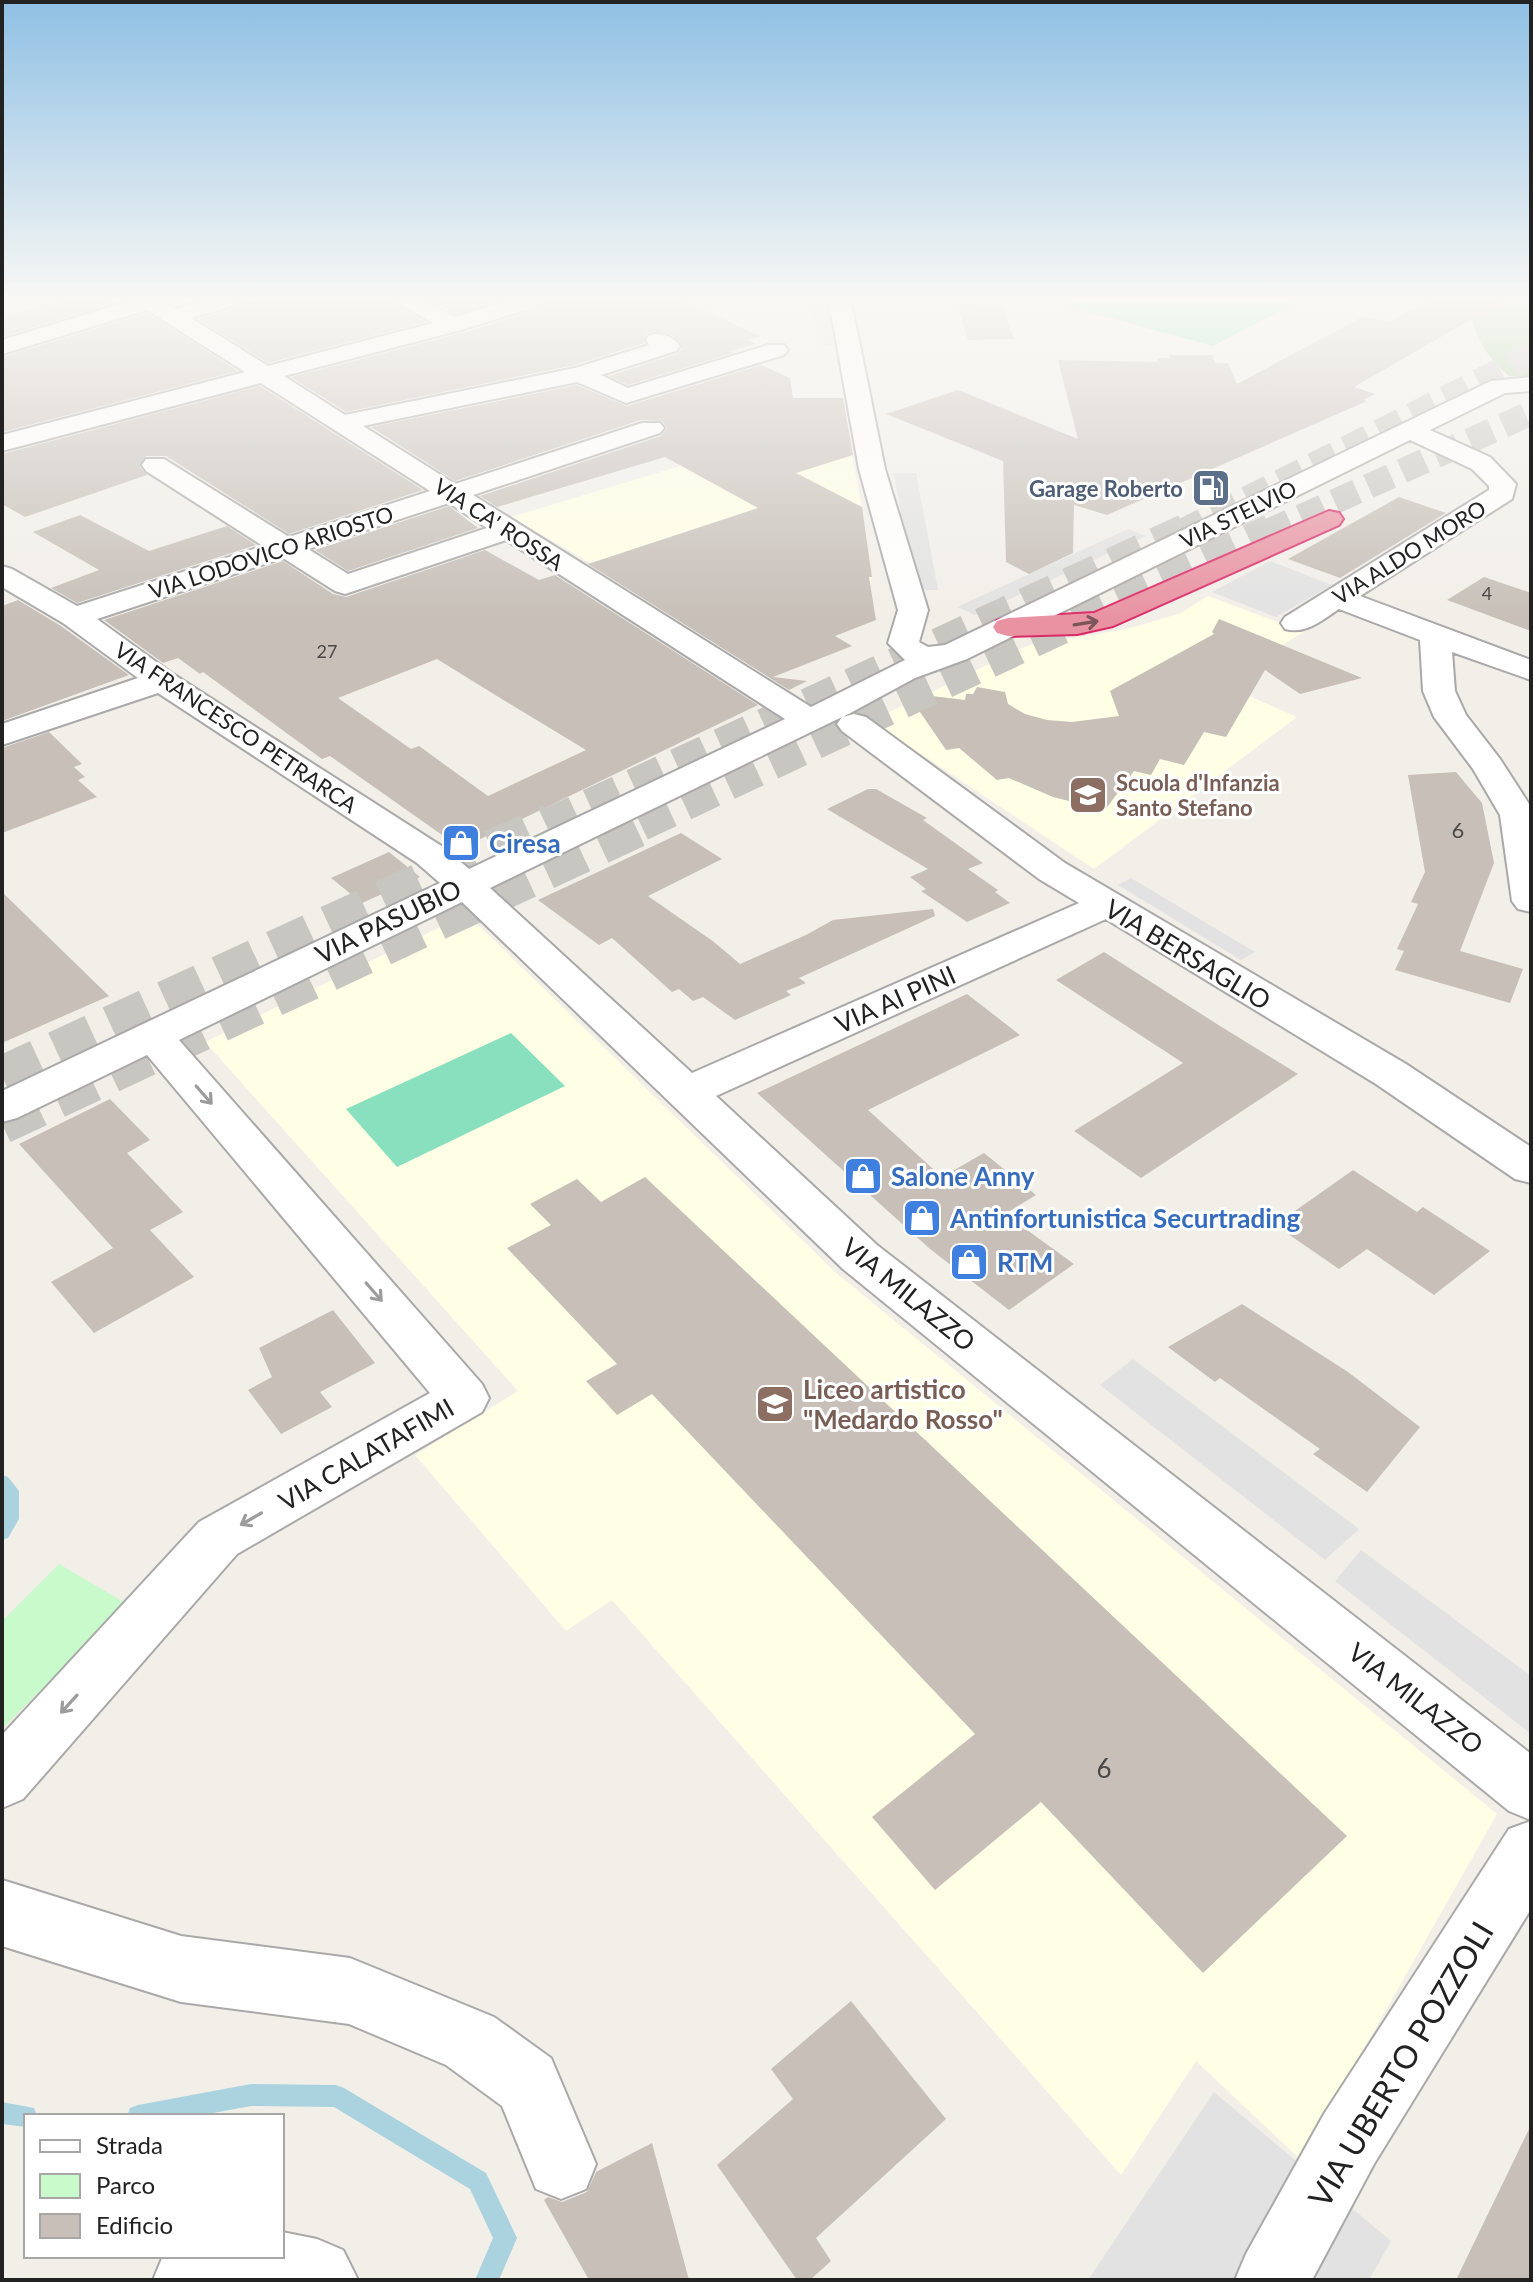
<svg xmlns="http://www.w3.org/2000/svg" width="1533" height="2282" viewBox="0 0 1533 2282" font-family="Lato,sans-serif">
	<rect width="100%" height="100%" fill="#f2efe9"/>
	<path fill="#ffffe5" d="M836,419L846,420L865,527L872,577L870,586L678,614L511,517Z
		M1208,596L1304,632L1219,683L1297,717L1094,869L871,721L1027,646L1131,628L1181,613Z
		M467,914L835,1272L1497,1814L1301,2160L1196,2061L1121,2175L612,1600L566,1631L415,1455L518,1391L205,1042Z"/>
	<path fill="#add19e" d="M1446,301H1531V376H1509C1491,362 1477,341 1472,319L1485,311Z"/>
	<path fill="#c8facc" d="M59,1564L127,1604L2,1729V1621Z"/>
	<path fill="#88e0be" d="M1077,301H1299L1213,346L1066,306Z
		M511,1033L565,1086L397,1167L346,1109Z"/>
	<path fill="#e2e2e2" d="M811,301H832L839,345H817Z
		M894,473H916L938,590H914Z
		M1128,529L1146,536L975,615L957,607Z
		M1270,561L1332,585L1276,617L1212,592Z
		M1131,878L1255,952L1241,960L1118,885Z
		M1133,1359L1359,1529L1325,1560L1100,1385Z
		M1361,1550L1531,1676V1734L1335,1581Z
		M1214,2092L1391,2241L1369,2280H1088Z"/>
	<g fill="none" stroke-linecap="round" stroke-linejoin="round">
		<path fill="#aad3df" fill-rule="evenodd" d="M2,1475L8,1477L19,1491V1519L8,1538L2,1540Z
			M251,2084L336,2085L344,2088L486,2173L517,2238L499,2280H475L493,2238L470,2189L334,2107L251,2106L197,2116H127L130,2108L138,2105Z
			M2,2102L34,2108L37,2116H26V2127L2,2124Z"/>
	</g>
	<path fill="#c7bfb8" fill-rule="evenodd" d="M60,301H118L2,337V318Z
		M239,301H391L425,322L268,363L198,319L234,309Z
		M430,301H495L455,314Z
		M544,301H684L760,336L747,340L756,344L731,351L733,353L628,385L609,376L677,354L682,348L672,335L653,331L646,333L644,343L574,365L346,412L291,377L462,333L539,309Z
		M1427,301H1503L1354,387L1375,394L1363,400L1367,401L1107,515L1074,505L1073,553L1029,574L1006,562L1003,461L886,414L958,390L1078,439L1058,360L1158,362L1157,358H1170L1169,355H1212L1215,363H1228L1237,384L1364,316L1389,322Z
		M1001,305L1014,339L968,340L958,306Z
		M147,313L238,371L2,432V357Z
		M761,365L790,378L793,398H843L853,455L796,473L862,507L872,577H869L876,620L835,636L852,646L773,677L807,681L789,690L588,564L758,508L665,457L497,507L480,496L661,436L667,428L662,421L641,420L455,481L371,427L577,385L627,406Z
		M260,386L423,490L289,534L166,456H146L140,467L147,475L25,517L2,504V454Z
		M1399,497L1446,513L1340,578L1288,559Z
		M449,506L478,528L348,571L315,550Z
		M80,515L149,551L227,526L256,545L77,603L51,588L99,570L33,532Z
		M485,550L539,580L555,575L758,705L472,843L452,842L330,756L322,759L203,672L200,674L178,658L163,663L104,620L283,561L333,594L346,597ZM437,659L505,701L586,750L488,796L419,746L411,749L338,698Z
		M1484,577L1531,593V631L1447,600Z
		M18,600L61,626L129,675L2,721V606Z
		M1219,619L1362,678L1300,694L1265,670L1226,737L1204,732L1184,765L1160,759L1151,775L1134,771L1105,810L1053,797L1009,778L997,780L959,748L946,750L907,693L965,700L966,694H973L977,687L1005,692L1008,704L1025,714L1047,720L1072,722L1119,716L1110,691L1214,634L1212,632Z
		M49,732L82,764L74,767L85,777L78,780L97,797L2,833V748Z
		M1456,772L1482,803L1494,863L1460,951L1523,969L1510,1003L1395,970L1404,951L1397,949L1418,904L1411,902L1425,872L1408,775Z
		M868,789H876L927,818L923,820L983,863L968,869L998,890L995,892L1010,903L967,922L921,891L926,889L910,877L928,869L827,809Z
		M681,833L722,859L648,896L714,942L740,964L806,935L833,920L933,909L935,916L799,978L806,983L786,991L791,995L735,1020L703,997L693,1001L679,989L672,992L612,938L599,945L538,900Z
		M389,852L420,877L362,903L331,878Z
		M2,892L109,996L2,1043Z
		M1104,952L1220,1026L1298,1074L1141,1178L1074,1131L1183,1063L1056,980Z
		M967,994L1020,1035L868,1110L942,1177L984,1153L1036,1195L1005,1214L1074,1264L1009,1310L930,1249L757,1093Z
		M110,1099L150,1140L127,1153L183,1212L150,1230L194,1277L94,1333L51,1282L113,1248L19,1144Z
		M1353,1170L1417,1212L1423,1207L1490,1251L1434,1295L1367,1249L1339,1269L1275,1225Z
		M645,1177L1347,1836L1203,1973L1041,1802L935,1890L872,1817L975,1734L652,1394L617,1415L586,1381L617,1364L507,1248L551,1225L530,1204L577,1179L601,1202Z
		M1242,1304L1348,1372L1420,1427L1367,1492L1313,1454L1320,1449L1220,1378L1215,1382L1168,1347Z
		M333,1310L375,1363L320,1392L332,1407L281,1434L248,1390L272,1377L259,1348Z
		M851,2001L946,2119L816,2238L831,2261L810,2280H797L717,2165L793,2099L771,2069Z
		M1531,2125V2280H1456Z
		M652,2143L689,2280H589L544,2200L548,2197L562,2202L587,2192L596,2172Z"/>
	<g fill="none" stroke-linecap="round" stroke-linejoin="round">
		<path stroke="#c8c6c1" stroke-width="25" stroke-dasharray="25 12" stroke-linecap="butt" d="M1181,532L1531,355
			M1267,532L1531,413"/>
		<path stroke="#c8c6c1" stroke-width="32" stroke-dasharray="32 16" stroke-linecap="butt" d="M546,825L1185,530
			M641,825L1271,530"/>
		<path stroke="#c8c6c1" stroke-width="40" stroke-dasharray="40 20" stroke-linecap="butt" d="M2,1076L551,823
			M2,1124L646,823"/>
		<defs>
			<path id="minor" d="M129,301H164L176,309L201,301H236L233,306L191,318L268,366L433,323L394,301H423L455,317L506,301H541L538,306L461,330L284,376L345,415L575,368L649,345L646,340L649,335C660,332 673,336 680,346L676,351L601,375L628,388L768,345H784L788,350L784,355L626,403L577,382L363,426L455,484L642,423H660L664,428L660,433L473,495L811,707L905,660L888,643L898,610L859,469L829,301H851L885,469L928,610L919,642L928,647L945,645L1491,381L1531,377V391L1505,393L1430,430L1490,457L1516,484L1512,499L1360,596L1531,660V680L1452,652L1455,691L1466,715L1500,759L1531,807V912L1518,909L1512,901L1500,815L1473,769L1434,717L1423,691L1420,640L1339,609C1322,620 1306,635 1285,629L1281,623L1285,617L1489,490V486L1472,469L1410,440L967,659L915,678L843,717L854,714L866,717L1065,863L1406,1064L1531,1147V1183L1515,1179L1376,1084L1106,919L716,1096L877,1245L1531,1754V1820L1509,1811L843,1269L462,902L179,1040L482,1384L489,1398L482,1412L237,1554L23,1799L2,1808V1735L199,1522L430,1393L147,1055L17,1118L2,1122V1091L440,883L417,863L158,693L2,745V724L138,678L63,623L2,587V566L12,569L77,606L263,546L146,471L142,465L146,459H164L289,537L430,491L261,383L2,451V435L245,372L147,310L2,354V340ZM449,503L487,528L348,574L308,549ZM506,540L785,719L469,869L443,847L173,674L97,619L283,558L335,591L345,594ZM842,717L837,724L842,731L1039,879L1079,903L692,1073L490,888Z
				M1531,1821V1909L1374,2164L1312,2280H1235L1246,2254L1324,2114L1509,1829Z
				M2,1880L181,1936L350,1958L494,2017L551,2058L596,2164L586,2189L561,2199L536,2189L502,2106L446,2065L349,2024L181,2002L2,1946Z
				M282,2232L317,2239L343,2250L358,2280H153L163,2256H282Z"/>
			<path id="highway" d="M1329,511L1339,513L1343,519L1339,525L1113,626L1077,634L1008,636L997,633L993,627L997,621L1008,618L1094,613Z"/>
		</defs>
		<use href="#minor" stroke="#a9a9a9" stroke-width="4"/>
		<use href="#highway" stroke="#dc2a67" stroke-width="4"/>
		<use href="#minor" fill="#fff" fill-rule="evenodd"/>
		<use href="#highway" fill="#e892a2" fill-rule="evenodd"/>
	</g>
	<defs><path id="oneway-shaft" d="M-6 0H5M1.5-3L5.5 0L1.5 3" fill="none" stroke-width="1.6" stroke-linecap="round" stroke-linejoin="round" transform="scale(2)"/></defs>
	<use stroke="#7b545c" href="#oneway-shaft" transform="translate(1086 623) rotate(-9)"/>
	<g stroke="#9c9c9c">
		<use href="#oneway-shaft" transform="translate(204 1095) rotate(49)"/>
		<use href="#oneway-shaft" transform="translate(374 1292) rotate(49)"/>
		<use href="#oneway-shaft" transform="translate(251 1519) rotate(150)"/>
		<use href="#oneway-shaft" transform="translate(69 1704) rotate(132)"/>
	</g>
	<linearGradient id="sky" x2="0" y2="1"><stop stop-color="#8fc0e4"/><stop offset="0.48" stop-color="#f9f8f5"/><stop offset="1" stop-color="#f9f8f5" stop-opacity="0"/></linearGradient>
	<rect width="1533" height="621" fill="url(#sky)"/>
	<defs>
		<symbol id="fuel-square" viewBox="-11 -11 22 22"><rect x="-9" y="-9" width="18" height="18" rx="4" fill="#5c6f8a" stroke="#fff"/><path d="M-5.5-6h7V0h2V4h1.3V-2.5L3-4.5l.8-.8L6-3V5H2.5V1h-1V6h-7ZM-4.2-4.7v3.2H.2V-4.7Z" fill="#fff"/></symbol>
		<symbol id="school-square" viewBox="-11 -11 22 22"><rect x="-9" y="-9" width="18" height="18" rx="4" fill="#8d6e63" stroke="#fff"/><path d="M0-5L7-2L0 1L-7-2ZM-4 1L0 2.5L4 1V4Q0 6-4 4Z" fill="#fff"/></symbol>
		<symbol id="shop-square" viewBox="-11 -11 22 22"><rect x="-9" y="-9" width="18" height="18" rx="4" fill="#3f7fe0" stroke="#fff"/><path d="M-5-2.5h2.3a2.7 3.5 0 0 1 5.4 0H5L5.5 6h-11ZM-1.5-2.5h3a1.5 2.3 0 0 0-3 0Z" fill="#fff"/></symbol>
	</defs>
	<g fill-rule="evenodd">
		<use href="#fuel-square" x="1189" y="466" width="44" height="44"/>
		<use href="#school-square" x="1066" y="773" width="44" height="44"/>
		<use href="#shop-square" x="439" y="821" width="44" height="44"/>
		<use href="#shop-square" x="841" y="1154" width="44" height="44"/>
		<use href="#shop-square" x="900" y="1196" width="44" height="44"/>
		<use href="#shop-square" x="947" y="1240" width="44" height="44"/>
		<use href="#school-square" x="753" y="1382" width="44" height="44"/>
	</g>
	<g text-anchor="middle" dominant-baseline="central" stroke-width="6" stroke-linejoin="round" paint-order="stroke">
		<g font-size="18" fill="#4b4948">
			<text x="1487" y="593">4</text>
			<text x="327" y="651">27</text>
		</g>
		<g font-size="22" font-weight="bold" fill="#4e5e75" stroke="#fff" text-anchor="end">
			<text x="1183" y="488">Garage Roberto</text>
		</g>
		<g font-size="22" fill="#222" stroke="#fff">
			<text transform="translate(1238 514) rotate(-26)">VIA STELVIO</text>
			<text transform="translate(499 524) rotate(33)">VIA CA' ROSSA</text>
			<text transform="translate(271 552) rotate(-18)">VIA LODOVICO ARIOSTO</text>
			<text transform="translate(1409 552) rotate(-32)">VIA ALDO MORO</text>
			<text transform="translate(236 727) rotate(34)">VIA FRANCESCO PETRARCA</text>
		</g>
		<g font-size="22" font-weight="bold" fill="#785e54" stroke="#fff" text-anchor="start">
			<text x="1116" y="782">Scuola d'Infanzia<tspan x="1116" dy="25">Santo Stefano</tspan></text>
		</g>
		<g font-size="22" fill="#4b4948">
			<text x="1458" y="829">6</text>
		</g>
		<g font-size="26" font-weight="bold" fill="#366cbe" stroke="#fff" text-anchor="start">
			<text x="489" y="843">Ciresa</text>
			<text x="891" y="1176">Salone Anny</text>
			<text x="950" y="1218">Antinfortunistica Securtrading</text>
			<text x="997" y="1262">RTM</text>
		</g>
		<g font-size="26" fill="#222" stroke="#fff">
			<text transform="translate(388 921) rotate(-26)">VIA PASUBIO</text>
			<text transform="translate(1188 954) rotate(31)">VIA BERSAGLIO</text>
			<text transform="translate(895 999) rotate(-24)">VIA AI PINI</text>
			<text transform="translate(909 1294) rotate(39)">VIA MILAZZO</text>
			<text transform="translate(366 1454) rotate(-30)">VIA CALATAFIMI</text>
			<text transform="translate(1416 1698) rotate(38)">VIA MILAZZO</text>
		</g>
		<g font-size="26" font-weight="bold" fill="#785e54" stroke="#fff" text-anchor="start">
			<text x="803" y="1389">Liceo artistico<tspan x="803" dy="30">"Medardo Rosso"</tspan></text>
		</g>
		<g font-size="26" fill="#4b4948">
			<text x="1104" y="1768">6</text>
		</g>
		<g font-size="32" fill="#222" stroke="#fff">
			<text transform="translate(1400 2064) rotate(-59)">VIA UBERTO POZZOLI</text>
		</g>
	</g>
	<rect width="1533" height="2282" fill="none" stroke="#222222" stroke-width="8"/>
	<rect x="24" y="2114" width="260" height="144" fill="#ffffff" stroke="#a7a7a7" stroke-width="2"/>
	<rect x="40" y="2140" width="40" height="12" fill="#ffffff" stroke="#a7a7a7" stroke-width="2"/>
	<text x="96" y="2154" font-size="24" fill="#222222">Strada</text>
	<rect x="40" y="2174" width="40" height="24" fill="#c8facc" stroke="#a7a7a7" stroke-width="2"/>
	<text x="96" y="2194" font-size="24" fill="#222222">Parco</text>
	<rect x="40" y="2214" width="40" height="24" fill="#c7bfb8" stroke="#a7a7a7" stroke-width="2"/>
	<text x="96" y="2234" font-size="24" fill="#222222">Edificio</text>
</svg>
